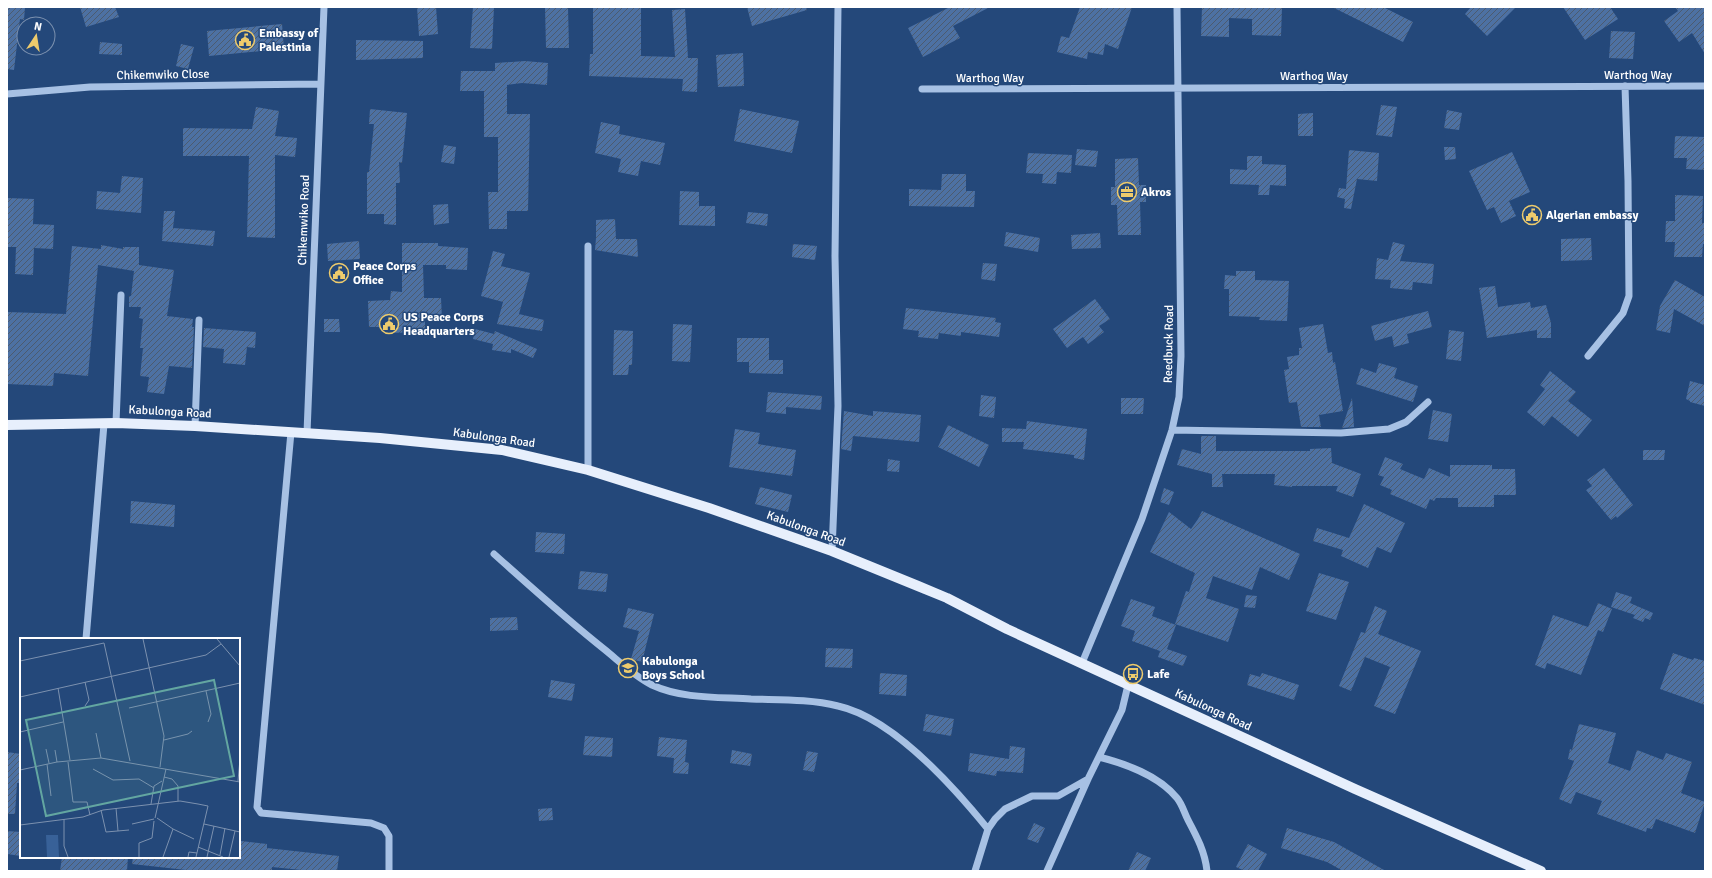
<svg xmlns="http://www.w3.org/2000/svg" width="1712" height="878" viewBox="0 0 1712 878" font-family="Signika,sans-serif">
	<defs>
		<pattern id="building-hatch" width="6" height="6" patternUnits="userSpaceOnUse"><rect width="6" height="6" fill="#4d71a3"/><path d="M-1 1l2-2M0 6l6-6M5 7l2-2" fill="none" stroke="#4c5b6f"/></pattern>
	</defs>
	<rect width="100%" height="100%" fill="#24487a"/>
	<path fill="url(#building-hatch)" d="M7,7H25L24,20L20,19L14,70L7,69Z
		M80,7H115L119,17L86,27Z
		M417,7H436L438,34L419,36Z
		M473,7H494L492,49L470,48Z
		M545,7H568L569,48H546Z
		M593,7H641V56L675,57L672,10L685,9L688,58H698L697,92L682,91L683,79L589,76L590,54H593Z
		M747,7H806L807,10L752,26Z
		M950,7H990L953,26L960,38L923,57L908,28Z
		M1080,7H1132L1118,49L1105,44L1103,55L1088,52L1087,59L1057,52L1061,36L1069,38Z
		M1202,7H1282L1281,36L1252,35V19L1229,18V37L1201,36Z
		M1332,7H1383L1413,22L1403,42Z
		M1471,7H1516L1487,36L1465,14Z
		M1563,7H1610L1618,19L1585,40Z
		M1675,7H1705V54L1692,33L1679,42L1664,21L1678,11Z
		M282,24L284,49L209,56L207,31Z
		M1611,31L1635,32L1633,59L1609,58Z
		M356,40L423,41V58L356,60Z
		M100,42L122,44V55L99,54Z
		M181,44L194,47L188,69L176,66Z
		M743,53L744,86L718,87L716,55Z
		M525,61L548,63L547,85L522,83L507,85V114H530L528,211H507V229H489L488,192H498V137H484V91H460L461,71H495V63Z
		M1381,105L1397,107L1392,137L1376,135Z
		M256,107L279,111L275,136L297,138L295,157L275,155V238L247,237L249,156H183V128L252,129Z
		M370,109L407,113L402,163L399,162L400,183H396V225L384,224V214H367V172H369L374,124H369Z
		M740,109L799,121L792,153L734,141Z
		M1447,110L1462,113L1459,130L1444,128Z
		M1313,113V136H1298V114Z
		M601,122L620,126L619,134L665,143L660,165L641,161L638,176L618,172L621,159L595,153Z
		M1675,136L1705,137V170L1686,169L1687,158H1674Z
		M444,145L456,147L454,164L441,162Z
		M1444,147H1455L1456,159L1445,160Z
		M1077,149L1098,151L1096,167L1075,165Z
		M1349,150L1379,153L1377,181L1357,179L1351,209L1344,208L1345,199L1337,197L1339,188L1346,189Z
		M1512,152L1530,192L1509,201L1516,216L1501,223L1494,207L1487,210L1469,171Z
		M1028,153L1072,155L1071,173L1057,172L1056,184L1042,183L1043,174L1026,173Z
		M1247,156H1262V164L1286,165V186L1270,185L1269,195H1258L1259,185L1230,184V169L1247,170Z
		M1138,158L1139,185H1146V202H1140L1141,235H1118L1117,205H1111V187H1115V159Z
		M942,174H966V191H975L974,207L909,206V189L941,190Z
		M122,176L143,178L141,213L96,209L97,191L120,193Z
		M680,191L699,192V206H715V226L679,225Z
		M1675,195L1703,196L1702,223H1705V244H1703L1702,257H1674L1675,242H1665L1666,221H1675Z
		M7,198L34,199L33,224L54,225L53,249L34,248L33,275L15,274L16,247H7Z
		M448,204L449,223L434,225L433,205Z
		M164,211H175L173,228L215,231L213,246L162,241Z
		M748,212L768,214L767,226L746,223Z
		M615,219L616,239H637L638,257L595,250L596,238V220Z
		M1006,232L1040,238L1038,252L1004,246Z
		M1100,233L1101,248L1072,249L1071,235Z
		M1591,238L1592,260L1561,261V239Z
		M359,241L360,259L328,261L327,244Z
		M1393,242L1405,245L1400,261L1434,264L1432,284L1413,282L1412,290L1390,288L1391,280L1375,279L1377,258L1388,260Z
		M402,243H438V246L468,248L467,270L446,269V265H423L424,298H441L442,319H425V332L388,333V327H369L368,301L390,300L391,291L402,292Z
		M793,244L817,246L815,260L792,257Z
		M101,245L123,249V247H139V265L174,270L167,316L193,319L192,327H194L192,368L169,366L164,394L147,392L149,377L140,376L143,348H140L143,319L139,318L141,307H129V296H131L134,271L98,265L88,376L54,373L53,386L7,384V312L66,314L72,246L101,249Z
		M493,251L505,254L501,266L530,273L519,314L544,320L542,331L497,324L503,302L481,296Z
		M983,263L997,264L995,281L981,279Z
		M1236,271H1255V280L1289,281L1287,321L1259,320L1260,317L1229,316V289H1224L1225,275L1236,276Z
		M1675,280L1705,297V326L1674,309L1670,333L1656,330L1660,306Z
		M1495,286L1498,307L1530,302L1531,308L1546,305L1551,323V338H1537V330L1487,338L1479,288Z
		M1095,299L1110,319L1099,326L1104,332L1088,344L1083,337L1067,348L1053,329Z
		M906,308L996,318L995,322L1001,323L999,337L961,332V336L939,333L938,339L918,337L919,331L903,329Z
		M1428,311L1432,327L1407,334L1409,343L1394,347L1392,336L1375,341L1371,326Z
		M324,319H339L340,332H324Z
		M673,324L692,325L690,362L672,361Z
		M1323,324L1328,353L1332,352L1333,363L1335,362L1343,411L1319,415L1321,427H1301L1297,402L1289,403L1284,370L1289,369L1287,357L1299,355V348H1302L1299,328Z
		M204,328L256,332L255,348L247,347L245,365L223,363L224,349L203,347Z
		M475,329L494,334L495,331L537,349L533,358L511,349V353L492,350L493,344L473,339Z
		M614,330L633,331L632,365H629L628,375H613Z
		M1449,330L1464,332L1461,361L1446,359Z
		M737,338H769V360H783V374L749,373V362H737Z
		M1379,363L1397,368L1394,378L1418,386L1413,402L1356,384L1361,368L1376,373Z
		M1550,371L1576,392L1568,401L1592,420L1578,437L1552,416L1544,426L1527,412L1545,389L1540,385Z
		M1690,381L1705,385V406L1690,402V401L1686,399Z
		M768,392L822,396L821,410L786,407V414L766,412Z
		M981,395L996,397L994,418L979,416Z
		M1121,398H1144L1143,414H1121Z
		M1352,398L1354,427L1342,428Z
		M1433,410L1452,414L1448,442L1428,439Z
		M844,411L873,416V411L921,415L919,442L853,436L851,451L841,449Z
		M1027,421L1087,429L1084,460L1074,458V455L1023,449L1024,442H1002V428L1026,429Z
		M948,425L989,445L979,467L938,447Z
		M735,429L760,433L758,444L796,450L792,476L729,467Z
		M1201,436H1216V451H1310V449L1331,448L1332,463L1361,474L1353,497L1336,491L1338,486H1292V487L1274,485L1275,474H1222L1223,487H1212V474L1177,465L1182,449L1201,454Z
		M1643,450H1665L1664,460H1643Z
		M1385,457L1403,464L1400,469L1424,479L1429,468L1450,477V465H1492V469H1515L1516,495H1494V507H1458V498H1436L1434,501L1430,499L1426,509L1390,494L1392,490L1380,485L1384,477L1378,475Z
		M888,459L900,461L899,472L887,471Z
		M1604,468L1633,505L1617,518L1616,516L1611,520L1586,490L1592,486L1587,480Z
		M760,487L792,495L788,512L755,504Z
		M1164,488L1174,492L1169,505L1160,502Z
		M131,501L175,505L174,527L130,523Z
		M1364,504L1405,523L1391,553L1377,547L1368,568L1341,556L1343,550L1313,541L1317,528L1349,538Z
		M1202,511L1300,554L1289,580L1260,567L1252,590L1213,576L1206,598L1239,609L1228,642L1175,624L1186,591L1189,592L1195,573L1150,552L1169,512L1191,529L1198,519Z
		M536,532L565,534L564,554L535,552Z
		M580,571L608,574L606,592L578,589Z
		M1319,573L1349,582L1336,620L1306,611Z
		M1616,592L1632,597L1630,603L1653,613L1650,620L1645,618L1643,622L1633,618L1635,615L1611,607Z
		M1246,595L1257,596L1255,608L1244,607Z
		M1131,599L1155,607L1152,616L1176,625L1167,649L1187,656L1183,666L1158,657L1160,651L1132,641L1135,631L1121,626Z
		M1598,603L1612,609L1603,632L1598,630L1581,675L1547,663L1545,669L1535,665L1553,615L1588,627Z
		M1375,606L1387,611L1378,634L1421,651L1395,714L1374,706L1390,667L1365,657L1351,691L1339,686L1361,632L1365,633Z
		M628,608L654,614L642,662L631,659L639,631L623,627Z
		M517,617L518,630L490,631V618Z
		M826,648L853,649L852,668L825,667Z
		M1673,653L1693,660L1694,658L1705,661V705L1660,689Z
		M880,673L907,675L906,696L879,694Z
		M1262,673L1299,685L1294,700L1247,685L1250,674L1260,677Z
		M551,680L575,684L572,701L548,697Z
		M926,714L954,719L951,736L923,731Z
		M1579,724L1616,733L1608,763L1630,771L1637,750L1663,760L1666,753L1692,762L1681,793L1705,802L1695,833L1656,819L1652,829L1647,828L1646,832L1597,814L1602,801L1576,792L1571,804L1559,799L1574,761L1568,759L1570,749L1572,750Z
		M585,736L613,738L612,757L583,755Z
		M659,737L687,740L685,762L689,763L688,774L673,773L674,758L657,756Z
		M1010,746L1025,748L1023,773L997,771L996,776L968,771L970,753L1009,759Z
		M732,750L752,754L750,766L730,763Z
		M807,751L818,753L814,772L803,770Z
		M7,752L21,754V783H17L15,814H7Z
		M552,808L553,820L539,821L538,809Z
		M1034,823L1045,828L1038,843L1027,839Z
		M1287,828L1334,842L1386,871H1343L1327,862L1281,848Z
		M7,831L21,832V856L7,854Z
		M241,841L267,844V848L339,856L337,871H311L272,867V871H195L132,864L133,857H239Z
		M1248,844L1267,854L1258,871H1245L1236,867Z
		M1137,852L1151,858L1145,871H1128Z
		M62,857H128L127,871H60Z"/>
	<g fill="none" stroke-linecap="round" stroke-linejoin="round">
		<path stroke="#a7c1e4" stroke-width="7" d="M922,89L1705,86
			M7,94L90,87L320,84
			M1588,356L1623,313L1629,296L1628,181L1625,86
			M116,423L121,295
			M195,426L199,320
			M1172,430L1341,433L1389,429L1406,422L1428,402
			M291,432L257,807L261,813L371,823L384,828L389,836V871
			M307,433L324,7
			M588,470V246
			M832,551L838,406L835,256L838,7
			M494,554C530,586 566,619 604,649C619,661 634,676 652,685C682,699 719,697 751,699C779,700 810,699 838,706C893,718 953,786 988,829
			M86,639L104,424
			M1082,663L1142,519L1172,430L1179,397L1181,356L1177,7
			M1099,757C1126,764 1158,775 1177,798C1182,804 1184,812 1188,820C1197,837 1205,852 1207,871
			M975,871L988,829L995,819L1005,809L1032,796H1058L1088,779
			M1047,871L1088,779L1122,710L1128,685"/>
		<path stroke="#e7effc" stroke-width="10" d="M7,425L116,423L195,426L380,438L502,450L588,470L709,508L832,551L918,586L947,598L1007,629L1355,789L1541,871"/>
	</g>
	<defs>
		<symbol id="civic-ring" viewBox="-11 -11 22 22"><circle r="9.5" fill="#24487a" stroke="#eecb6c" stroke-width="1.5"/><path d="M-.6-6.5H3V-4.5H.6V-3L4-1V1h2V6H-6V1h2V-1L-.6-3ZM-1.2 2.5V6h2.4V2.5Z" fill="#eecb6c"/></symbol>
		<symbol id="office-ring" viewBox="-11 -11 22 22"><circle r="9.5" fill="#24487a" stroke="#eecb6c" stroke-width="1.5"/><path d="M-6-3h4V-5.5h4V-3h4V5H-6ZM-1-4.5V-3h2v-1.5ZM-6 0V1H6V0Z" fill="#eecb6c"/></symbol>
		<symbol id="school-ring" viewBox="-11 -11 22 22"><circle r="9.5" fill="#24487a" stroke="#eecb6c" stroke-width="1.5"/><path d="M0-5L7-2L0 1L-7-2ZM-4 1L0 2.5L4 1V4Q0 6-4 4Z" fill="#eecb6c"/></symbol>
		<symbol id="bus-ring" viewBox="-11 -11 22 22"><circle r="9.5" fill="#24487a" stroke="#eecb6c" stroke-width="1.5"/><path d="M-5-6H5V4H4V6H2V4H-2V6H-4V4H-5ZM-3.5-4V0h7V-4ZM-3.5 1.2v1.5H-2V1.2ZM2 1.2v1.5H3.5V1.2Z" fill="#eecb6c"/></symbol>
	</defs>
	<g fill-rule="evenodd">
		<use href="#civic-ring" x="234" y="29" width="22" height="22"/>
		<use href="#office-ring" x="1116" y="181" width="22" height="22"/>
		<use href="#civic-ring" x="1521" y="204" width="22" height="22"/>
		<use href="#civic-ring" x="328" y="262" width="22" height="22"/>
		<use href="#civic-ring" x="378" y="313" width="22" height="22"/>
		<use href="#school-ring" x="617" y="657" width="22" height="22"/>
		<use href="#bus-ring" x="1122" y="663" width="22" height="22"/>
	</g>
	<g text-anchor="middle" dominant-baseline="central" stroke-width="3" stroke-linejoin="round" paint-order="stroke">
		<g font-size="12" font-weight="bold" fill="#fff" stroke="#24487a" text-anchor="start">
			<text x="259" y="33">Embassy of<tspan x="259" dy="14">Palestinia</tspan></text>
			<text x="1141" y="192">Akros</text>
			<text x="1546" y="215">Algerian embassy</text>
			<text x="353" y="266">Peace Corps<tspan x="353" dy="14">Office</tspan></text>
			<text x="403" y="317">US Peace Corps<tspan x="403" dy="14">Headquarters</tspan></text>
			<text x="642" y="661">Kabulonga<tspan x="642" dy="14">Boys School</tspan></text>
			<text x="1147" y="674">Lafe</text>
		</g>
		<g font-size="12" fill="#fff" stroke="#24487a">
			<text transform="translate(163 75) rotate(-1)">Chikemwiko Close</text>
			<text x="1638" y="75">Warthog Way</text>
			<text x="1314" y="76">Warthog Way</text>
			<text x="990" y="78">Warthog Way</text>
			<text transform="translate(304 220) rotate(-88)">Chikemwiko Road</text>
			<text transform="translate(1169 344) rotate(-89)">Reedbuck Road</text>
			<text transform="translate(170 412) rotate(3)">Kabulonga Road</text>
			<text transform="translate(494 438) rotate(8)">Kabulonga Road</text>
			<text transform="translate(806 529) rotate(20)">Kabulonga Road</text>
			<text transform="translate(1213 710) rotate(25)">Kabulonga Road</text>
		</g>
	</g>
	<g transform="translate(20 638)">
		<rect width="220" height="220" fill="#24487a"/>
		<path d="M26,197H38L39,219H27Z" fill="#386198"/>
		<path fill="none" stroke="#7c91af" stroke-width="1" d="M123,1L144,98L140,129M197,1L220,28M0,23L84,5L110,123M65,44L69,62L65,68M38,50L50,122M186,53L191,76L188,84M0,59L186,17L201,6M109,70L220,45M0,94L43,84M76,95L81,120M144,102L168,96L172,93M26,111L29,125M35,112L37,124M48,124L53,164H67L70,177M27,126L31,158M73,131L93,142L119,141L134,150M0,132L37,124L81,120L220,144M144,139L152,141L158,148V163M218,143L220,121M131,166L134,148L142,143M96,170L98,193M81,172L86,194L109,192M135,180L146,131M137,180L153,191L143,219M44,181V208L48,219M112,186L134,181M184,186L220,194M0,187L63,179L83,172L160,163L178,166L188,168L176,219M153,191L174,201M178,209L203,219M200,217L205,190M119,219V205L132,200L134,183M168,219L169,214L177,215M187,219L194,188M209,219L215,193"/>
		<path fill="#63a6a1" fill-opacity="0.15" stroke="#63a6a1" stroke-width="2" d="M194,42L214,138L26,178L6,82Z"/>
		<rect width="220" height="220" fill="none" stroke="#fff" stroke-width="2"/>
	</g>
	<rect width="1712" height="878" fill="none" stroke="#ffffff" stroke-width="16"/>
	<g transform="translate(36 36) rotate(12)"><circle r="19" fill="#24487a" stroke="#7c91af"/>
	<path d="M0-3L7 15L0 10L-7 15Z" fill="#eecb6c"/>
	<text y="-6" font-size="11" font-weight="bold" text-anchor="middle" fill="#ffffff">N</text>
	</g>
</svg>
